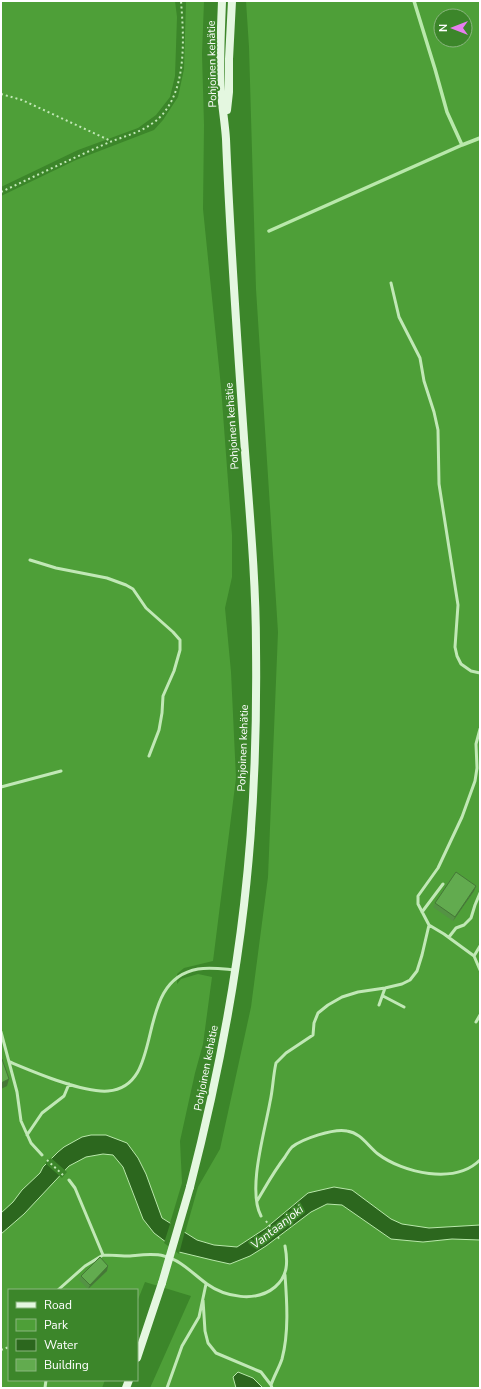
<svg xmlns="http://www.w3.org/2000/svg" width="481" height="1389" viewBox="0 0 481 1389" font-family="'Nunito Sans',sans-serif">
	<rect width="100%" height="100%" fill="#3c862a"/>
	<path fill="#4e9f38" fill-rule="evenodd" d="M1,1H175L177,17L175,76L170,97L156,115L138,128L78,150L1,187Z
		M186,1H204L202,54L204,125L203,209L221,387L232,535V577L225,608L231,672L236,778L213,961L184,968L177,974V984L181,979L198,974L212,977L203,1044L195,1073L180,1141L182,1183L170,1223L162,1218L158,1211L146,1174L138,1158L123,1167L136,1202L154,1233L215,1245L197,1240L185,1233L198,1187L220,1149L251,1007L268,877L278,632L256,289L249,47L246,1H480V1388H150L191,1296L145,1282L137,1302V1290H9V1380H105L102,1388H1V196L76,160L154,130L163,120L178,97L184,69ZM441,16H465V40H441Z"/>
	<path fill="#2c671e" stroke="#b9e8ab" d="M91,1135H106L127,1143L138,1158L146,1174L162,1218L197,1240L214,1245L237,1247L266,1228L308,1193L334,1187L352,1190L391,1219L402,1224L429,1228L480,1225V1240L452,1239L423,1242L391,1239L342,1205L327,1204L311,1212L266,1246L250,1256L230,1264L212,1260L179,1252L154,1233L143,1219L123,1167L113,1155L103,1154L86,1157L69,1166L24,1214L1,1234V1213L13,1202L22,1190L40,1173L43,1167L58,1152L64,1147L82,1137Z
		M238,1372L253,1378L263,1388H236L233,1377Z"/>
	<path fill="#3c862a" d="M51,1158L67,1172L62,1178L45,1163Z
		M171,1221L185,1231L179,1254L164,1243Z"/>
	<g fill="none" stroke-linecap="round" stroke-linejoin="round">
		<path stroke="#b9e8ab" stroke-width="3.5" d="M414,1L435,69L447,112L462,145L480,138
			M269,231L462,145"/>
		<path stroke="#c1e8b6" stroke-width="2" stroke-dasharray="2 3" stroke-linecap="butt" d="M1,94L22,100L111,141
			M1,192C35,176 69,160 103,145C120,137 138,134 153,123C188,98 184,39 181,1
			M47,1160L63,1175
			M266,1221L280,1240
			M1,1350L9,1347"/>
		<path stroke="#c1e8b6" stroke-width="3" d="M391,283L399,317L420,358L424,381L434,412L438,430L439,484L458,605L455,647L457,656L461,664L471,671L480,673
			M30,560L56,568L107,578L126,585L133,589L146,608L173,632L180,640V650L174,671L163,696L162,713L159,730L149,756
			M1,787L61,771
			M422,912L443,884
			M429,925L444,934L474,956
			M449,937L456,928L464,925L471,918L475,905L480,893
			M480,946L474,956L480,970
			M383,996L404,1007
			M379,1005L385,988
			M476,1022L480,1015
			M1,1032L17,1092L21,1121L31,1143L42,1155
			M10,1062C34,1072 83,1093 108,1091C168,1086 131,981 198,969C211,967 223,969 235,970
			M27,1135L42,1113L64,1096L69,1084
			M69,1180L75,1188L103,1255C112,1255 121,1256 130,1256C141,1255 153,1253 164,1256C181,1260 193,1274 207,1284C225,1297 256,1303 275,1287C288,1276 288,1262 285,1246
			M257,1201C266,1186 274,1171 285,1157C287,1154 289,1150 292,1147C302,1139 334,1128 347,1131C361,1133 367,1145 378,1154C403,1173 455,1185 480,1160
			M261,1216C247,1190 265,1131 270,1102C273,1089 273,1076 276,1063L286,1053L313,1035L314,1023L318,1013L328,1005L342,997L358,992L385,988L402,984L410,980L417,971L422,955L429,925L418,904V896L438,868L462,817L475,781L477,768L476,744L480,729
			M58,1290L85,1266L103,1255
			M203,1300L205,1331L208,1343L216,1353L261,1372L271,1385
			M45,1388L46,1380
			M167,1388L182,1346L199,1317L206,1284
			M272,1388L271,1385C274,1376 279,1368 282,1359C289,1333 287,1302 285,1275"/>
		<path stroke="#e4f7e0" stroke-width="8" d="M227,110L229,92V59L232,1
			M190,1187C214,1094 233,1000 244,905C254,819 257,733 256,647C256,578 249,507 244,438C237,338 230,239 226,139C225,123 222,107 221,91C219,62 221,30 222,1
			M137,1358L162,1283
			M126,1388L129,1380"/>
		<path stroke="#e4f7e0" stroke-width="8" d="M162,1283L190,1187"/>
	</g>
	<path fill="#549344" d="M476,886L474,891L453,921L433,907L435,903Z
		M107,1271L88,1289L79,1280L81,1276Z"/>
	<path fill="#457837" d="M476,886L474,891L453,921L455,917Z
		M9,1079L7,1086L1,1089V1083Z
		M108,1266L107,1271L88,1289L90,1285Z"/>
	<path fill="#62ab4f" stroke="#457837" d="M456,872L476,886L455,917L435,903Z
		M2,1059L9,1079L1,1083V1060Z
		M100,1257L108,1266L90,1285L81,1276Z"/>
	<g text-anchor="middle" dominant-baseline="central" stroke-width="4" stroke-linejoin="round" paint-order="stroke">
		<g font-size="11" fill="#fff" stroke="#3c862a">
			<text transform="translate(212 64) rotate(-91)">Pohjoinen kehätie</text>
			<text transform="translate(232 426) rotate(-94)">Pohjoinen kehätie</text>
			<text transform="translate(243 748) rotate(-88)">Pohjoinen kehätie</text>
			<text transform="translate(206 1068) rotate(-79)">Pohjoinen kehätie</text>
		</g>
		<g font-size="12" font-style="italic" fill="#fff" stroke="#3c862a">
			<text transform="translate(277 1227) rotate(-38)">Vantaanjoki</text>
		</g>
	</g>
	<rect width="481" height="1389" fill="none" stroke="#ffffff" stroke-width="4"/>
	<rect x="8" y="1289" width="130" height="92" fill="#3c862a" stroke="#8ab67f"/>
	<rect x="16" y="1302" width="20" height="6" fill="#e4f7e0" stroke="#8ab67f"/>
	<text x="44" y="1309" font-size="12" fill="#ffffff">Road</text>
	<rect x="16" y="1319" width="20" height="12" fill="#4e9f38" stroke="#8ab67f"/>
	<text x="44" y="1329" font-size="12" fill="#ffffff">Park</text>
	<rect x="16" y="1339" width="20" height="12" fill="#2c671e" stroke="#8ab67f"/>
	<text x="44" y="1349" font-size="12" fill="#ffffff">Water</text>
	<rect x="16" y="1359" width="20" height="12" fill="#62ab4f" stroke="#8ab67f"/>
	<text x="44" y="1369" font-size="12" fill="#ffffff">Building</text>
	<g transform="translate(453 28) rotate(270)"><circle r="19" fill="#3c862a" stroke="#8ab67f"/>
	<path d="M0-3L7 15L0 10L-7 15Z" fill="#e87eee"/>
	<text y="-6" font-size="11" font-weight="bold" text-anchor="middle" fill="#ffffff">N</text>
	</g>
</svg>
